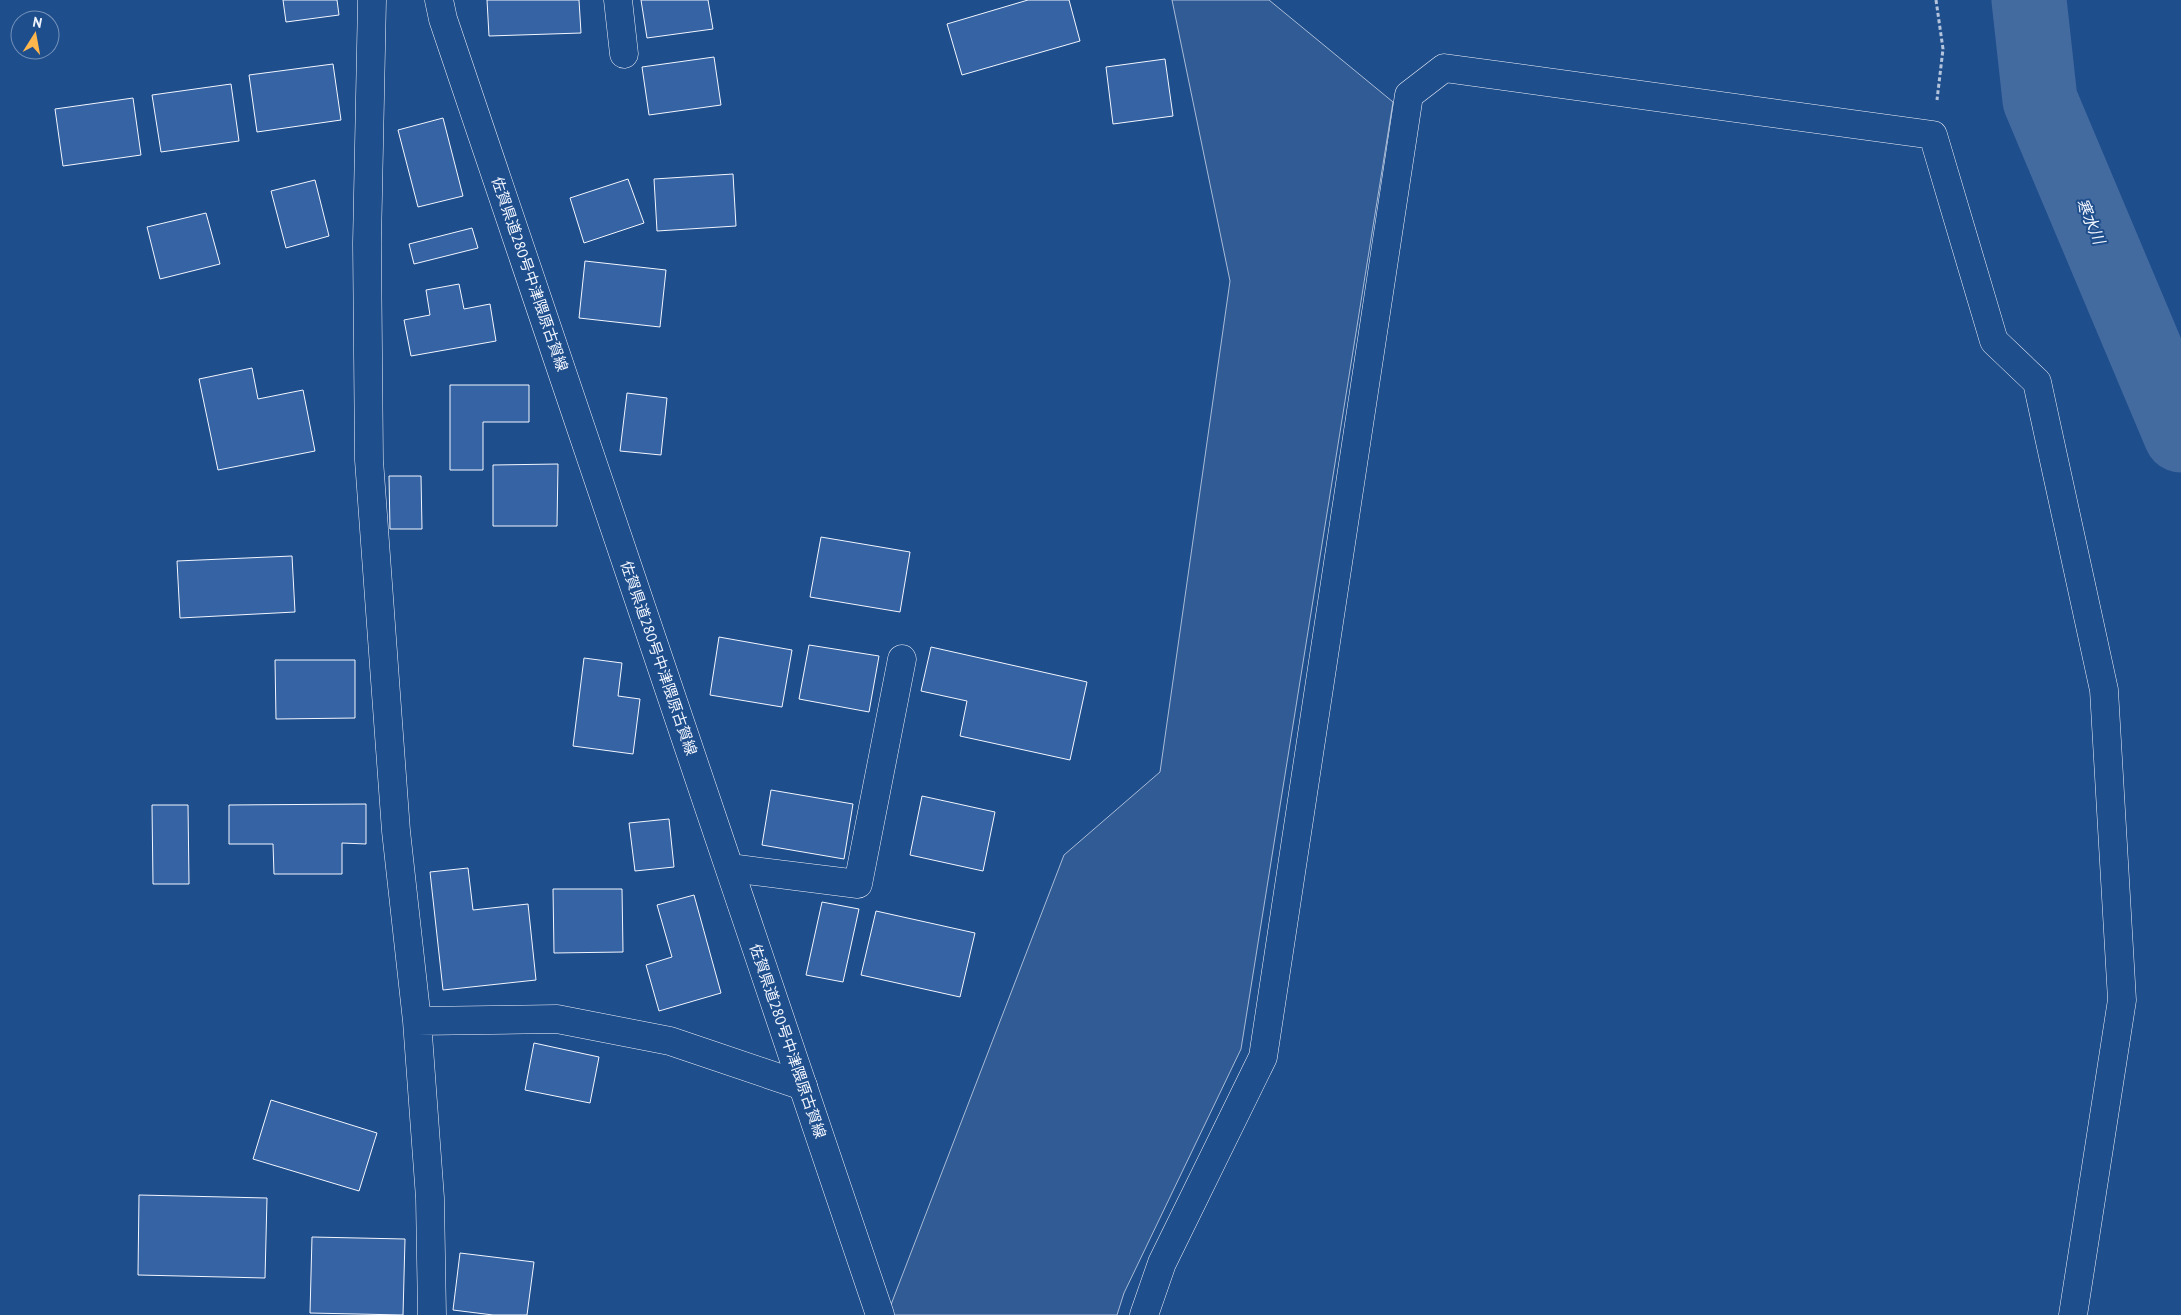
<svg xmlns="http://www.w3.org/2000/svg" width="2181" height="1315" viewBox="0 0 2181 1315" font-family="'PT Sans','Noto Sans JP',sans-serif">
	<rect width="100%" height="100%" fill="#1f4e8c"/>
	<path fill="#305b95" stroke="#a8bbd7" d="M1172,0H1269L1393,102L1241,1049L1124,1293L1117,1315H887L1064,855L1160,772L1230,281Z"/>
	<g fill="none" stroke-linecap="round" stroke-linejoin="round">
		<path stroke="#446ba0" stroke-width="75" d="M2029,0L2040,100L2181,435"/>
	</g>
	<path fill="#3563a3" stroke="#f2f6ff" d="M283,0H337L339,15L286,22Z
		M487,0H579L581,33L489,36Z
		M641,0H708L713,29L647,38Z
		M1028,0H1069L1080,41L962,75L947,24Z
		M714,57L721,105L649,115L642,67Z
		M1165,59L1173,116L1113,124L1106,67Z
		M333,64L341,120L257,132L249,75Z
		M231,84L239,141L161,152L152,95Z
		M133,98L141,155L63,166L55,109Z
		M443,118L463,196L418,207L398,130Z
		M733,174L736,226L657,231L654,179Z
		M628,179L644,223L584,243L570,198Z
		M315,180L329,236L286,248L271,191Z
		M206,213L220,264L160,279L147,227Z
		M472,228L478,248L414,264L409,244Z
		M585,261L666,270L660,327L579,318Z
		M459,284L464,309L490,304L496,341L411,356L404,320L430,315L426,290Z
		M252,368L258,399L303,390L315,451L218,470L199,379Z
		M450,385H529V422H483V470H450Z
		M627,393L667,398L661,455L620,451Z
		M558,464L557,526H493V465Z
		M389,476H421L422,529H390Z
		M821,537L910,552L900,612L810,597Z
		M292,556L295,612L180,618L177,561Z
		M719,637L792,650L782,707L710,695Z
		M809,645L879,656L869,712L799,699Z
		M931,647L1087,682L1070,760L960,736L967,701L921,691Z
		M584,658L622,663L618,696L640,699L633,754L573,746Z
		M275,660H355V718L276,719Z
		M771,790L853,804L844,859L762,845Z
		M922,796L995,812L983,871L910,855Z
		M366,804V844L342,843V874H274L273,844H229V805Z
		M152,805H188L189,884H153Z
		M669,819L674,867L635,871L629,823Z
		M468,868L473,910L528,904L536,980L443,990L430,872Z
		M553,889H622L623,952L554,953Z
		M694,895L721,993L659,1011L646,965L672,957L657,905Z
		M822,902L859,909L843,982L806,975Z
		M876,911L975,933L960,997L861,975Z
		M534,1043L599,1057L590,1103L525,1090Z
		M271,1100L377,1133L359,1191L253,1159Z
		M139,1195L267,1198L265,1278L138,1275Z
		M312,1237L405,1239L403,1315L310,1313Z
		M460,1253L534,1262L527,1315H493L453,1310Z"/>
	<g fill="none" stroke-linecap="round" stroke-linejoin="round">
		<defs>
			<path id="minor" d="M372,0L367,243L369,460L396,831L417,1021L430,1198L432,1315
				M618,0L624,54
				M730,868L858,884L902,659
				M417,1021L557,1019L670,1041L803,1086
				M1144,1315L1162,1263L1263,1057L1409,95L1444,68L1933,135L1994,341L2037,382L2104,690L2122,1000L2073,1315"/>
			<path id="major" d="M439,0L443,19L880,1315"/>
		</defs>
		<use href="#minor" stroke="#f2f6ff" stroke-width="29"/>
		<use href="#major" stroke="#f2f6ff" stroke-width="29"/>
		<path stroke="#b3c4dc" stroke-width="3" stroke-dasharray="4 2.5" stroke-linecap="butt" d="M1936,0L1943,49L1937,100"/>
		<use href="#minor" stroke="#1f4e8c" stroke-width="28"/>
		<use href="#major" stroke="#1f4e8c" stroke-width="28"/>
	</g>
	<g text-anchor="middle" dominant-baseline="central" stroke-width="4" stroke-linejoin="round" paint-order="stroke">
		<g font-size="15" fill="#f2f6ff" stroke="#1f4e8c">
			<text transform="translate(530 274) rotate(71)">佐賀県道280号中津隈原古賀線</text>
			<text transform="translate(659 658) rotate(71)">佐賀県道280号中津隈原古賀線</text>
			<text transform="translate(788 1041) rotate(71)">佐賀県道280号中津隈原古賀線</text>
		</g>
		<g font-size="16" font-style="italic" fill="#f2f6ff" stroke="#1f4e8c">
			<text transform="translate(2091 221) rotate(67)">寒水川</text>
		</g>
	</g>
	<g transform="translate(35 35) rotate(11)"><circle r="24" fill="#1f4e8c" stroke="#7391ba"/>
	<path d="M0-4L9 19L0 12L-9 19Z" fill="#ffb74d"/>
	<text y="-8" font-size="14" font-weight="bold" text-anchor="middle" fill="#f2f6ff">N</text>
	</g>
</svg>
